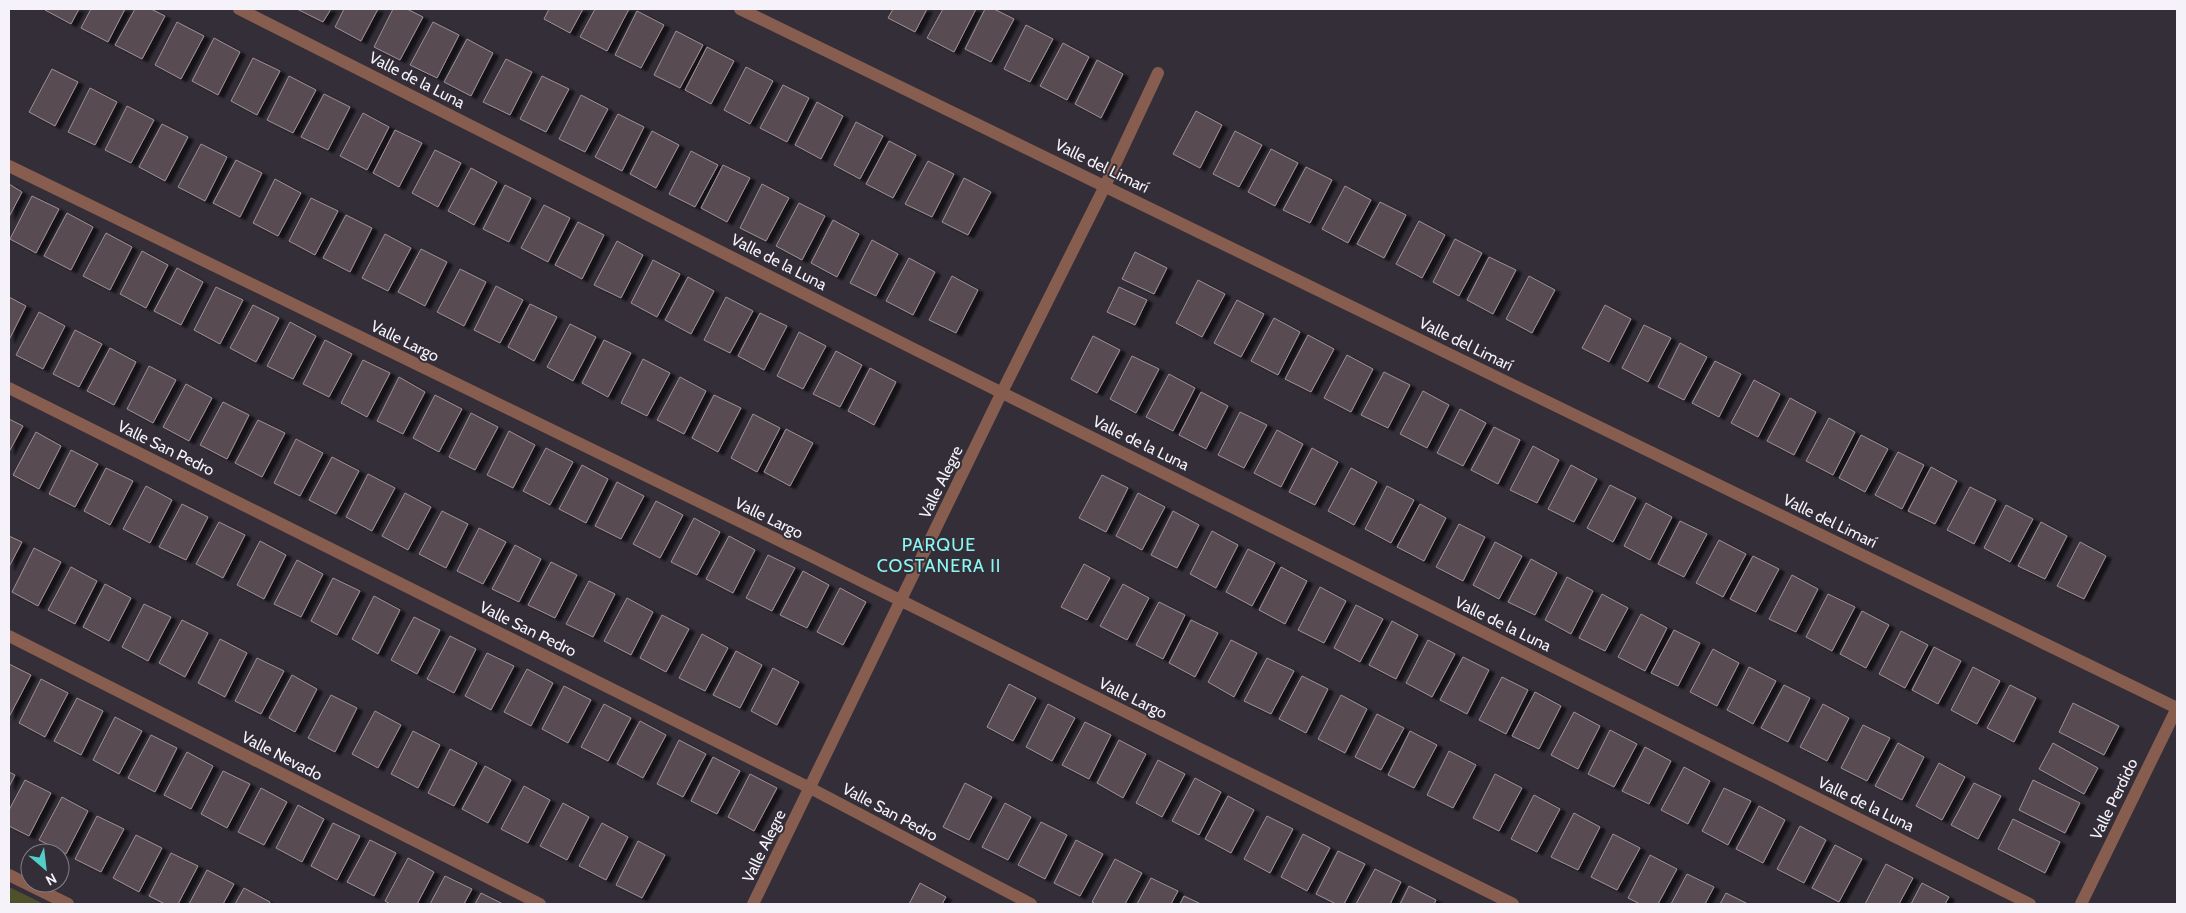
<svg xmlns="http://www.w3.org/2000/svg" width="2186" height="913" viewBox="0 0 2186 913" font-family="Cabin,sans-serif">
	<defs>
		<filter id="shadow"><feDropShadow dx="5.5" dy="3" stdDeviation="1" flood-color="#0009"/></filter>
	</defs>
	<rect width="100%" height="100%" fill="#332e38"/>
	<path fill="#4f512d" d="M9,887L44,904H9Z"/>
	<path fill="#584b51" stroke="#9d8f96" filter="url(#shadow)" d="M45,9H79L71,24L45,10Z
		M91,9H125L108,42L81,28Z
		M135,9H151L165,16L142,59L115,45Z
		M297,9H331L323,22Z
		M344,9H378L361,41L335,27Z
		M393,9H407L423,17L400,60L374,47Z
		M549,9H583L570,33L544,19Z
		M595,9H629L607,51L580,37Z
		M893,9H927L915,32L888,18Z
		M943,9H976L954,52L927,38Z
		M985,9H994L1014,19L991,62L965,49Z
		M637,11L664,25L641,68L615,55Z
		M177,22L204,36L181,79L155,65Z
		M433,22L459,35L437,78L410,65Z
		M1026,25L1053,39L1030,82L1004,69Z
		M676,31L703,45L680,88L654,75Z
		M214,38L240,52L218,95L192,81Z
		M467,39L493,53L471,96L444,82Z
		M1063,43L1089,57L1067,100L1040,86Z
		M707,47L734,61L711,104L685,90Z
		M253,58L280,71L257,115L231,101Z
		M506,59L532,72L510,115L483,102Z
		M1097,60L1123,74L1101,118L1075,104Z
		M746,67L773,81L750,124L724,110Z
		M52,69L78,82L55,126L29,112Z
		M289,76L316,90L293,133L267,120Z
		M542,76L569,89L546,132L520,119Z
		M783,85L809,98L787,142L760,128Z
		M90,88L117,102L95,145L68,132Z
		M324,94L350,107L328,150L301,137Z
		M581,95L608,109L585,152L559,139Z
		M817,102L843,116L821,159L795,145Z
		M127,106L154,120L131,163L105,150Z
		M1196,111L1222,125L1200,168L1173,154Z
		M363,113L389,127L367,170L340,156Z
		M618,114L644,127L622,171L595,157Z
		M856,122L883,136L860,179L834,165Z
		M162,124L188,137L165,181L139,167Z
		M395,130L422,143L399,187L373,173Z
		M652,131L679,145L656,188L630,174Z
		M1235,131L1262,145L1239,187L1213,174Z
		M889,141L916,155L893,198L866,184Z
		M201,144L227,157L205,201L178,187Z
		M1271,149L1298,163L1275,206L1248,192Z
		M435,150L461,163L438,207L412,193Z
		M691,151L718,165L695,207L669,194Z
		M236,160L262,173L240,217L213,203Z
		M928,161L954,174L932,217L905,204Z
		M723,165L750,178L727,222L701,208Z
		M1306,167L1332,180L1310,223L1283,210Z
		M471,168L497,182L474,225L448,211Z
		M964,178L991,192L968,235L942,222Z
		M275,179L301,193L278,236L253,223Z
		M9,184L22,192L9,217Z
		M762,184L789,198L766,241L740,228Z
		M505,185L531,198L509,242L483,229Z
		M1345,186L1371,200L1348,243L1322,229Z
		M32,196L59,209L36,253L10,239Z
		M311,198L338,211L315,255L289,241Z
		M1380,202L1406,215L1384,258L1357,244Z
		M799,203L825,216L802,260L776,246Z
		M544,205L570,218L548,262L521,248Z
		M67,213L93,227L71,270L44,256Z
		M346,215L372,228L350,272L323,258Z
		M833,220L859,234L837,277L811,263Z
		M1419,221L1445,235L1422,278L1396,264Z
		M578,222L604,235L582,279L555,265Z
		M106,233L132,247L110,290L83,276Z
		M385,234L411,248L388,291L362,278Z
		M1455,239L1482,253L1459,296L1433,282Z
		M872,240L898,254L876,296L850,283Z
		M617,241L643,255L621,298L594,285Z
		M421,249L447,262L425,306L398,292Z
		M142,251L168,265L146,308L120,294Z
		M1135,252L1167,268L1154,294L1122,279Z
		M1489,257L1516,270L1493,314L1467,300Z
		M909,258L935,272L913,315L886,301Z
		M653,260L680,274L657,317L631,303Z
		M177,268L203,282L181,325L154,311Z
		M460,269L486,282L464,326L437,312Z
		M952,276L978,290L956,333L929,320Z
		M1529,276L1555,290L1532,333L1506,319Z
		M688,277L714,291L691,334L665,320Z
		M1198,280L1225,294L1202,337L1176,323Z
		M496,286L523,300L500,343L474,330Z
		M216,287L243,300L220,344L194,330Z
		M1119,287L1147,300L1135,325L1107,312Z
		M9,297L26,306L9,340Z
		M726,297L753,311L730,353L704,340Z
		M1237,300L1264,314L1241,357L1214,343Z
		M530,304L557,317L534,361L508,347Z
		M253,305L279,318L256,362L230,348Z
		M1605,305L1631,319L1609,362L1582,348Z
		M39,312L65,326L43,369L16,355Z
		M760,313L787,326L764,370L738,356Z
		M1274,318L1300,332L1278,375L1251,361Z
		M290,322L316,336L293,379L267,366Z
		M570,324L596,337L573,381L547,367Z
		M1644,325L1671,338L1648,382L1622,368Z
		M75,330L102,344L79,387L53,374Z
		M799,332L826,346L803,389L777,376Z
		M1308,335L1334,349L1311,392L1285,379Z
		M1093,336L1120,350L1097,393L1071,379Z
		M325,340L352,354L329,397L303,384Z
		M604,340L631,353L608,397L582,383Z
		M1680,343L1707,357L1684,400L1658,387Z
		M110,348L136,362L114,405L87,391Z
		M836,351L862,365L840,407L813,394Z
		M1347,355L1373,369L1351,412L1324,398Z
		M1132,356L1159,369L1136,413L1110,399Z
		M643,359L670,373L647,416L621,403Z
		M363,360L390,373L367,417L341,403Z
		M1715,361L1741,374L1719,417L1692,403Z
		M149,366L176,380L153,423L127,409Z
		M870,368L896,382L874,425L848,411Z
		M1384,372L1410,385L1388,428L1361,415Z
		M1169,374L1195,388L1173,431L1146,417Z
		M399,377L425,392L403,434L377,421Z
		M680,377L706,391L684,434L657,420Z
		M1754,380L1780,394L1758,437L1731,423Z
		M186,384L212,398L189,441L163,427Z
		M1423,391L1449,405L1427,448L1400,434Z
		M1201,392L1228,406L1206,449L1179,435Z
		M435,395L462,409L439,452L413,438Z
		M714,395L741,408L718,452L692,438Z
		M1790,398L1816,412L1794,455L1767,441Z
		M223,402L249,415L227,459L200,445Z
		M1460,409L1486,423L1463,466L1437,453Z
		M1240,412L1267,425L1244,468L1218,455Z
		M471,413L498,427L475,470L449,457Z
		M753,414L780,428L757,472L731,458Z
		M1829,418L1855,432L1833,475L1806,461Z
		M9,419L23,426L9,452Z
		M258,420L285,433L262,477L235,463Z
		M1494,427L1520,440L1498,484L1471,470Z
		M786,429L813,443L790,486L764,472Z
		M1277,430L1303,444L1281,487L1254,473Z
		M509,431L535,445L513,488L487,475Z
		M36,432L61,446L39,489L13,475Z
		M1861,435L1888,449L1865,492L1839,478Z
		M296,439L323,453L300,496L274,483Z
		M1533,446L1559,460L1537,503L1510,490Z
		M546,448L573,462L550,505L523,491Z
		M1312,448L1338,462L1315,505L1289,492Z
		M71,450L98,464L75,507L49,494Z
		M1898,452L1924,465L1902,509L1875,495Z
		M332,457L359,471L336,514L309,500Z
		M582,465L608,479L586,523L559,509Z
		M1571,465L1597,479L1574,522L1548,509Z
		M1931,467L1957,481L1935,524L1908,511Z
		M106,468L133,481L110,525L84,511Z
		M1351,468L1377,482L1354,525L1328,511Z
		M368,474L395,488L372,531L346,517Z
		M1102,475L1128,488L1106,532L1079,518Z
		M617,482L644,496L621,539L595,526Z
		M1610,485L1636,498L1613,542L1587,528Z
		M146,486L172,500L150,543L123,529Z
		M1387,486L1414,500L1391,543L1365,529Z
		M1970,487L1996,500L1974,544L1947,530Z
		M405,493L431,507L408,550L382,536Z
		M1138,493L1165,507L1142,550L1116,536Z
		M656,501L683,515L660,558L633,544Z
		M1646,503L1672,517L1650,560L1624,546Z
		M182,504L208,517L186,560L159,547Z
		M1420,504L1446,518L1424,561L1397,547Z
		M2006,505L2033,519L2010,562L1984,548Z
		M442,511L468,524L446,568L419,554Z
		M1173,511L1199,525L1177,568L1151,555Z
		M694,518L720,532L697,575L671,562Z
		M1680,521L1707,534L1684,577L1658,564Z
		M219,522L245,535L223,578L196,564Z
		M2041,522L2067,536L2045,579L2018,566Z
		M1459,524L1485,537L1463,581L1436,567Z
		M479,528L506,542L483,584L457,571Z
		M1212,531L1238,545L1216,588L1190,574Z
		M9,536L22,542L9,567Z
		M729,536L755,550L733,593L706,579Z
		M1719,540L1746,554L1723,597L1696,583Z
		M260,541L286,555L264,599L237,585Z
		M1495,542L1522,556L1499,599L1473,585Z
		M2080,542L2106,556L2084,599L2057,586Z
		M515,545L541,559L519,602L492,589Z
		M34,548L61,562L38,606L12,592Z
		M1248,549L1275,563L1252,606L1226,592Z
		M768,555L795,568L772,611L746,598Z
		M1753,556L1779,569L1756,612L1730,599Z
		M1531,559L1557,573L1535,615L1508,602Z
		M297,560L323,574L301,617L274,604Z
		M551,562L577,575L555,618L528,605Z
		M1084,564L1110,578L1087,620L1061,607Z
		M71,567L97,581L75,624L48,610Z
		M1281,567L1307,581L1285,624L1259,610Z
		M803,571L829,585L807,628L780,615Z
		M1792,575L1818,589L1796,632L1769,619Z
		M1567,577L1593,591L1571,634L1545,620Z
		M333,578L360,591L337,635L311,621Z
		M589,581L615,594L593,637L566,624Z
		M105,584L131,598L109,641L83,627Z
		M1123,584L1149,598L1127,640L1100,626Z
		M1320,587L1346,601L1324,643L1298,630Z
		M840,588L866,602L843,645L817,632Z
		M1602,594L1628,608L1605,651L1579,638Z
		M1828,594L1855,607L1832,651L1806,637Z
		M374,596L400,610L378,654L352,639Z
		M627,598L653,612L631,655L604,641Z
		M1159,602L1185,615L1163,659L1136,645Z
		M144,604L171,617L148,661L122,647Z
		M1356,605L1383,619L1360,662L1334,648Z
		M1862,611L1889,625L1866,668L1840,654Z
		M1641,614L1667,628L1645,671L1618,657Z
		M662,615L689,629L666,672L640,658Z
		M414,617L440,630L417,674L391,660Z
		M182,620L208,633L185,677L159,663Z
		M1191,620L1218,633L1195,677L1169,663Z
		M1392,621L1418,635L1396,679L1369,665Z
		M1674,630L1700,643L1678,686L1651,673Z
		M1901,631L1928,645L1905,688L1879,674Z
		M702,634L728,648L705,691L679,678Z
		M450,636L476,649L454,693L427,679Z
		M220,639L247,653L225,697L198,683Z
		M1231,640L1257,653L1234,697L1208,682Z
		M1428,640L1455,654L1432,697L1406,683Z
		M1934,647L1961,661L1938,704L1912,690Z
		M1713,649L1739,663L1717,706L1690,692Z
		M736,651L762,665L740,708L713,695Z
		M487,653L514,666L491,710L465,696Z
		M1463,657L1489,670L1467,714L1440,700Z
		M257,658L284,671L261,714L235,701Z
		M1267,658L1294,671L1271,714L1244,701Z
		M9,664L31,675L9,717Z
		M1749,667L1776,681L1753,724L1727,710Z
		M1973,667L2000,681L1977,724L1951,710Z
		M773,668L799,682L777,725L751,711Z
		M527,669L553,683L531,726L504,712Z
		M292,675L317,689L295,732L269,718Z
		M1302,676L1328,689L1306,733L1279,719Z
		M1502,677L1528,690L1506,734L1479,720Z
		M41,679L68,693L45,737L19,723Z
		M1009,684L1036,698L1013,741L987,727Z
		M1784,685L1810,698L1788,742L1761,728Z
		M2010,685L2036,698L2014,742L1987,728Z
		M564,686L591,700L568,743L542,729Z
		M1535,692L1561,706L1539,749L1512,736Z
		M331,695L357,708L335,752L308,738Z
		M1341,695L1367,709L1345,753L1318,739Z
		M77,698L103,711L81,755L54,741Z
		M2073,703L2119,726L2104,755L2059,732Z
		M604,704L631,718L608,761L581,747Z
		M1048,704L1075,718L1052,761L1026,747Z
		M1823,704L1849,718L1827,761L1800,747Z
		M375,711L401,725L378,768L352,754Z
		M1574,712L1600,726L1578,769L1551,755Z
		M1377,714L1404,728L1381,770L1355,757Z
		M115,717L142,731L119,774L93,760Z
		M640,721L666,735L643,778L617,764Z
		M1085,722L1111,735L1089,779L1062,765Z
		M1863,725L1890,738L1867,781L1841,768Z
		M1610,730L1637,744L1614,787L1588,774Z
		M413,731L440,745L418,788L391,774Z
		M1410,731L1437,745L1414,788L1388,775Z
		M151,735L177,748L155,792L128,778Z
		M679,740L706,754L683,797L657,784Z
		M1119,740L1146,754L1123,798L1097,783Z
		M1898,743L1924,757L1902,800L1875,786Z
		M2053,743L2098,768L2084,794L2039,769Z
		M1645,747L1671,761L1649,804L1622,791Z
		M450,749L477,763L454,806L428,793Z
		M1449,751L1476,765L1453,808L1427,795Z
		M187,752L213,766L191,809L164,795Z
		M713,757L740,771L717,814L691,801Z
		M1158,760L1185,774L1162,817L1136,803Z
		M1939,763L1965,777L1942,820L1916,806Z
		M485,766L511,780L488,823L462,809Z
		M1684,767L1710,781L1688,824L1661,810Z
		M223,771L250,784L227,828L201,814Z
		M9,772L15,775L9,787Z
		M750,774L777,788L754,831L728,817Z
		M1495,774L1522,788L1499,831L1473,818Z
		M1195,778L1221,792L1199,835L1172,821Z
		M25,780L51,793L29,836L9,826V810Z
		M2033,780L2080,803L2065,833L2019,810Z
		M965,783L992,797L969,840L943,827Z
		M1974,783L2001,796L1978,839L1951,825Z
		M524,786L550,800L528,843L501,829Z
		M261,788L287,802L264,845L238,832Z
		M1724,788L1751,801L1728,845L1702,831Z
		M1534,795L1560,809L1537,852L1511,839Z
		M1228,796L1254,810L1231,853L1205,839Z
		M62,797L88,811L66,854L39,840Z
		M563,803L589,817L567,860L540,846Z
		M1005,803L1031,817L1008,860L982,847Z
		M298,805L324,819L302,862L276,848Z
		M1759,806L1785,820L1763,863L1736,849Z
		M1574,813L1600,827L1578,870L1551,857Z
		M97,816L124,829L101,872L75,859Z
		M1267,816L1293,829L1270,873L1244,859Z
		M2013,819L2060,842L2045,873L1998,849Z
		M1041,822L1067,835L1045,879L1018,865Z
		M333,823L360,836L337,880L311,866Z
		M602,823L628,837L606,880L579,866Z
		M1800,826L1826,840L1804,883L1777,869Z
		M1303,834L1330,848L1307,891L1281,877Z
		M1613,834L1640,848L1617,890L1591,877Z
		M136,835L162,848L139,892L113,878Z
		M370,840L396,853L374,896L347,882Z
		M1076,840L1103,854L1080,896L1054,883Z
		M638,841L665,855L642,898L616,885Z
		M1835,845L1862,859L1839,902L1812,888Z
		M1338,851L1365,864L1344,904H1336L1316,894Z
		M171,853L198,866L178,904H165L149,896Z
		M1650,855L1677,869L1658,904H1640L1628,898Z
		M408,858L434,872L417,904H390L385,901Z
		M1115,859L1142,873L1125,904H1096L1092,902Z
		M1886,864L1913,878L1899,904H1865Z
		M1375,869L1401,882L1390,904H1356Z
		M207,870L234,884L223,904H189Z
		M1687,874L1714,887L1705,904H1671Z
		M445,876L472,889L464,904H430Z
		M1151,878L1178,891L1171,904H1137Z
		M920,883L946,897L942,904H909Z
		M1922,883L1949,897L1945,904H1911Z
		M1409,886L1436,900L1434,904H1400Z
		M244,888L270,902L269,904H235Z
		M481,893L503,904H475Z
		M1726,893L1748,904H1720Z
		M1184,896L1201,904H1180Z"/>
	<g fill="none" stroke-linecap="round" stroke-linejoin="round">
		<path stroke="#865d4f" stroke-width="12" d="M239,9L916,350L2030,904
			M740,9L2177,708
			M9,166L813,557L1513,904
			M9,388L810,788L1031,904
			M9,636L540,904
			M9,875L68,904
			M753,904L1002,392L1105,186L1158,73
			M2081,904L2177,708"/>
	</g>
	<g text-anchor="middle" dominant-baseline="central" stroke-width="4" stroke-linejoin="round" paint-order="stroke">
		<g font-size="16" fill="#f5f2f9" stroke="#332e38">
			<text transform="translate(417 80) rotate(27)">Valle de la Luna</text>
			<text transform="translate(1102 166) rotate(26)">Valle del Limarí</text>
			<text transform="translate(779 262) rotate(27)">Valle de la Luna</text>
			<text transform="translate(405 341) rotate(26)">Valle Largo</text>
			<text transform="translate(1466 344) rotate(26)">Valle del Limarí</text>
			<text transform="translate(1141 443) rotate(26)">Valle de la Luna</text>
			<text transform="translate(166 448) rotate(26)">Valle San Pedro</text>
			<text transform="translate(941 482) rotate(-64)">Valle Alegre</text>
			<text transform="translate(769 518) rotate(26)">Valle Largo</text>
			<text transform="translate(1830 521) rotate(26)">Valle del Limarí</text>
			<text transform="translate(1503 624) rotate(26)">Valle de la Luna</text>
			<text transform="translate(528 629) rotate(26)">Valle San Pedro</text>
			<text transform="translate(1133 698) rotate(26)">Valle Largo</text>
			<text transform="translate(282 756) rotate(27)">Valle Nevado</text>
			<text transform="translate(2114 799) rotate(-64)">Valle Perdido</text>
			<text transform="translate(1866 804) rotate(26)">Valle de la Luna</text>
			<text transform="translate(890 812) rotate(28)">Valle San Pedro</text>
			<text transform="translate(764 846) rotate(-64)">Valle Alegre</text>
		</g>
		<g font-size="18" letter-spacing="1" fill="#8cf7f2" stroke="#332e38">
			<text x="939" y="545">PARQUE<tspan x="939" dy="21">COSTANERA II</tspan></text>
		</g>
	</g>
	<rect width="2186" height="913" fill="none" stroke="#f5f2f9" stroke-width="20"/>
	<g transform="translate(45 868) rotate(152)"><circle r="24" fill="#332e38" stroke="#817c85"/>
	<path d="M0-4L9 19L0 12L-9 19Z" fill="#54cdc8"/>
	<text y="-8" font-size="14" font-weight="bold" text-anchor="middle" fill="#f5f2f9">N</text>
	</g>
</svg>
